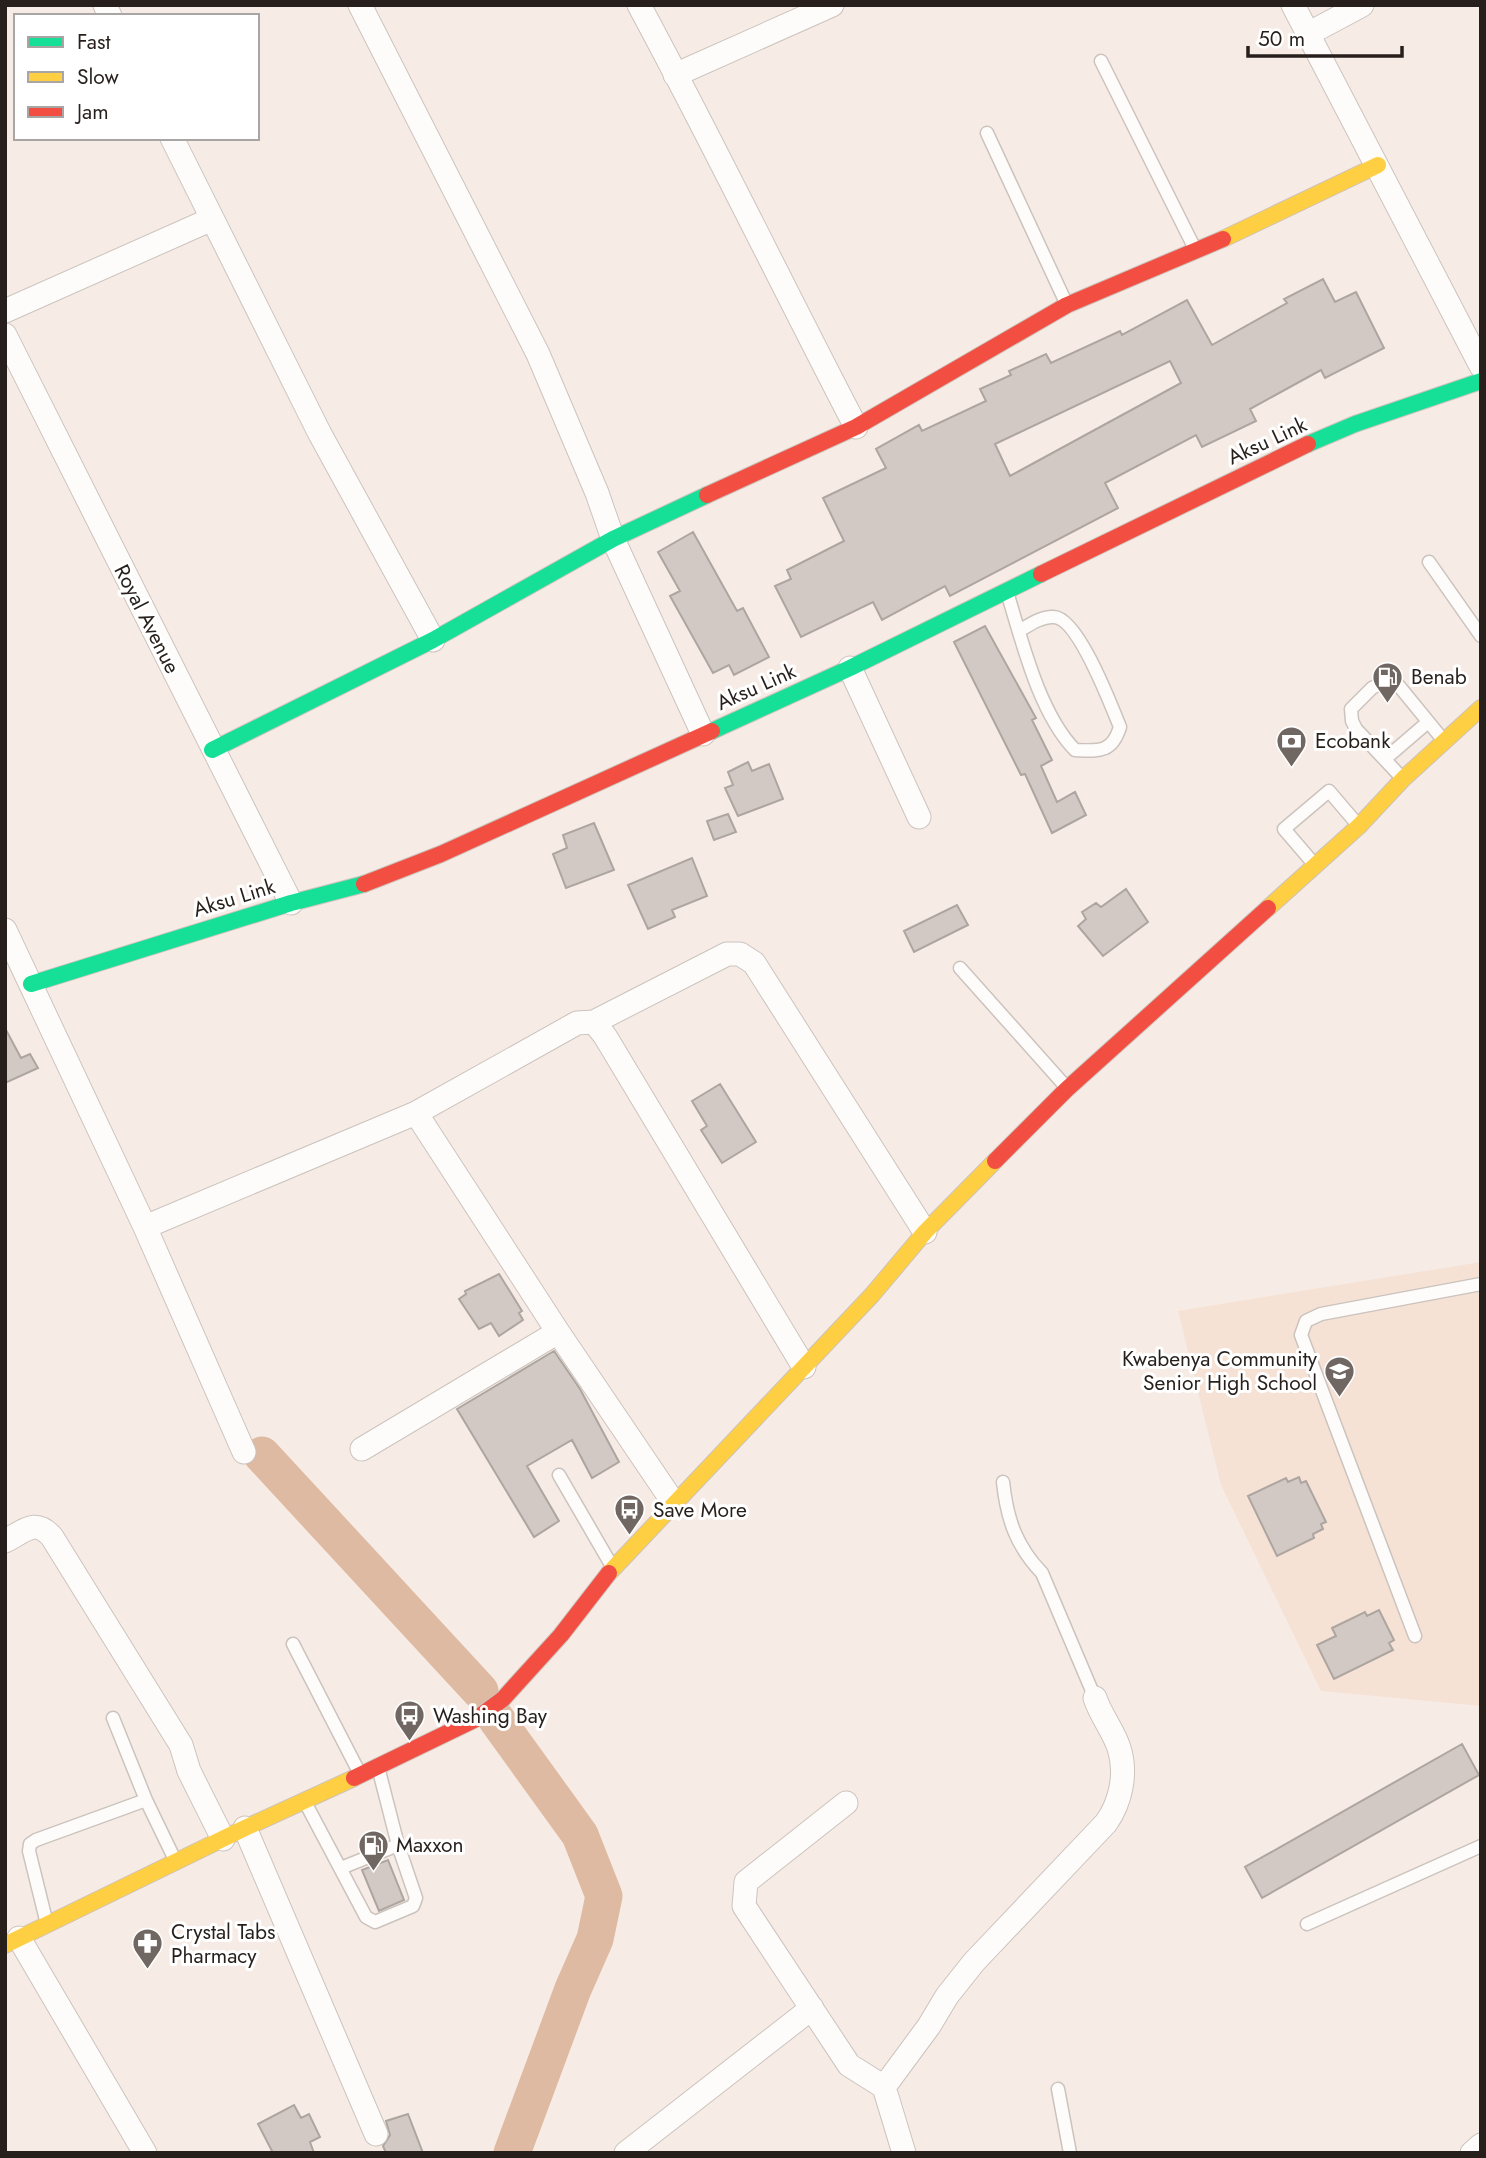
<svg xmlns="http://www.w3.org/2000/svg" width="1486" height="2158" viewBox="0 0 1486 2158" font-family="Jost,sans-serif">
	<rect width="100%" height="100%" fill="#f7ece5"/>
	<path fill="#f6e1d5" d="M1481,1262V1706L1321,1691L1221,1485L1178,1311Z"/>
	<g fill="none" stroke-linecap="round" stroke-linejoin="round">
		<path stroke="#dfbaa2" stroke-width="37" d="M262,1455L480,1691
			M497,1720L580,1835L604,1896L595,1939L573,1989L512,2153"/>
	</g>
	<path fill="#d2c9c4" stroke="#ada5a0" stroke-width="2" fill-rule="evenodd" d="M1323,279L1335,302L1356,292L1384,348L1325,378L1321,370L1250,409L1256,421L1202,447L1196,435L1105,483L1118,508L950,596L945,586L882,620L873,602L801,637L775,586L791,579L787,570L844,541L823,498L886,468L876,449L919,425L922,431L986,401L980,389L1011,375L1009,371L1046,354L1051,363L1120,331L1122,335L1187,300L1212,345L1287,303L1284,299ZM1170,361L1181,383L1010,476L995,444Z
		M693,532L737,611L743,608L769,657L734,675L729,665L713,673L670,596L680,591L658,552Z
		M985,626L1036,718L1032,720L1052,760L1041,766L1057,802L1075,792L1086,815L1052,833L1025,774L1021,775L954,642Z
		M748,762L752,771L769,764L783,799L738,816L725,788L733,785L728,772Z
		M728,814L736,832L714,840L707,821Z
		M594,823L614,870L566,888L553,854L567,848L563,835Z
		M692,858L707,896L672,910L675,917L648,929L628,885Z
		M1126,889L1148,922L1103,956L1078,926L1086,919L1082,912L1096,903L1101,907Z
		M957,905L968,925L914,952L904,931Z
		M5,1028L21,1058L30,1054L38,1068L5,1083Z
		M720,1084L756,1142L722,1163L701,1130L707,1126L692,1101Z
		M499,1274L522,1311L519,1313L523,1320L499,1336L491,1323L479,1329L459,1299L466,1294L465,1291Z
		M554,1351L580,1389L619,1462L592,1478L572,1440L527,1466L559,1521L534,1537L457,1409Z
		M1299,1477L1301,1483L1306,1481L1326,1522L1321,1524L1323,1529L1313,1534L1314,1538L1277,1556L1248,1496L1286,1478L1288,1482Z
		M1379,1610L1394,1640L1389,1643L1393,1650L1334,1679L1317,1645L1336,1636L1332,1628L1365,1612L1367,1616Z
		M1462,1744L1479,1775L1262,1898L1245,1867Z
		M388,1860L404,1900L379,1911L362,1870Z
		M294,2105L301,2118L309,2114L320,2137L310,2142L314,2153H273L258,2124Z
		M408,2114L423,2153H386L383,2146L390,2135L386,2121Z"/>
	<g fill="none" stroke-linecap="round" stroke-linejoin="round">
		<defs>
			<path id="lane" d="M1101,61L1195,249
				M987,133L1067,305
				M1429,562L1481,636
				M1007,592C1022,641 1039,713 1075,750C1099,751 1112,753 1120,727C1111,705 1078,618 1054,617C1042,616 1029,625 1019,631
				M1385,759L1428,722
				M1403,779L1356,729L1352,721L1351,709L1372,688L1385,681L1399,686L1444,741
				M1314,864L1284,829L1329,791L1358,825
				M960,968L1067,1088
				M559,1475L613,1568
				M1003,1482C1007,1519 1016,1546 1042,1573L1095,1698
				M1415,1636L1301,1335L1306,1321L1321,1314L1481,1284
				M293,1644L359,1772
				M113,1718L146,1800
				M305,1802L366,1917L375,1922L413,1906L416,1898L398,1845L378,1767
				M341,1868L398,1845
				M47,1924L29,1851L30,1844L36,1840L146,1800L176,1862
				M1307,1924L1481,1846
				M1058,2089L1070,2153"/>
			<path id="street" d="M105,5L110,16
				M360,5L538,354L597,493L613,539L703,734
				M639,5C714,144 783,287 856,427
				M1293,5L1481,366
				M1308,34L1362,5
				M675,75L832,5
				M172,138L320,434L433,640
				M5,311L212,219
				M5,335L291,903
				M850,668L919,817
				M5,930L145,1227L244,1452
				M594,1022L727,954H740L754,963L925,1232
				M416,1113L577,1023L594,1022L605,1036L804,1367
				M145,1227L416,1113L558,1332L673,1502
				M362,1449L558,1332
				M5,1541C25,1531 35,1518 52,1537L181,1745L189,1771L223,1839
				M846,1803L746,1882L744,1906L849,2065L884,2087
				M245,1828L376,2134
				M19,1938L145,2153
				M626,2153L812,2008
				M904,2153L884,2087L929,2026L947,1996L974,1962L1106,1823C1121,1802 1127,1773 1119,1748C1113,1730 1101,1716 1095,1698
				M1472,2153L1481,2145"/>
			<path id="fast" d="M1308,444L1355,424L1481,381
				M712,731L850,668L1041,574
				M212,750L433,640L613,539L707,495
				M31,984L291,903L364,884"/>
			<path id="slow" d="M1223,239L1378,165
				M1268,908L1359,826L1403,779L1481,708
				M609,1573L872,1295L925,1232L995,1161
				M5,1945L245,1828L354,1778"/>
			<path id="jam" d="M707,495L856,427L1067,305L1223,239
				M1041,574L1308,444
				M364,884L441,854L712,731
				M995,1161L1067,1089L1268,908
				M354,1778L476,1719L503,1699L561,1635L609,1573"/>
		</defs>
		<use href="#lane" stroke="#cbc3bd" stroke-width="15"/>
		<use href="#street" stroke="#cbc3bd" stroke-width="25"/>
		<use href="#fast" stroke="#cbc3bd" stroke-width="18"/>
		<use href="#slow" stroke="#cbc3bd" stroke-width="18"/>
		<use href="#jam" stroke="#cbc3bd" stroke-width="18"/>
		<use href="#lane" stroke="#fefcfb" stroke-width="12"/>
		<use href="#street" stroke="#fefcfb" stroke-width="23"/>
		<use href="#fast" stroke="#16e098" stroke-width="16"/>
		<use href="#slow" stroke="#ffcf43" stroke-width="16"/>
		<use href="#jam" stroke="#f24e42" stroke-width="16"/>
	</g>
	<defs>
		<symbol id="fuel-pin" viewBox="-11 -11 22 30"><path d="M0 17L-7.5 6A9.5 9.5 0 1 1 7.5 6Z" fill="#706762" stroke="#fff"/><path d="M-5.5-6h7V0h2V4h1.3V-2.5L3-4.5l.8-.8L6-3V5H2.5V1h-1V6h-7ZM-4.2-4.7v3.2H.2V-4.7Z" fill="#fff"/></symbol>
		<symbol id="bank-pin" viewBox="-11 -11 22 30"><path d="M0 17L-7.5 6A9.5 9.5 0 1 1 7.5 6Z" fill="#706762" stroke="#fff"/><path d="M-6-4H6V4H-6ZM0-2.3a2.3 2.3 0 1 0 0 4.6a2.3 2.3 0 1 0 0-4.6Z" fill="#fff"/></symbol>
		<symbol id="school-pin" viewBox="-11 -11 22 30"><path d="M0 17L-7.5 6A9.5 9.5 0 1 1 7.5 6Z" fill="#706762" stroke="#fff"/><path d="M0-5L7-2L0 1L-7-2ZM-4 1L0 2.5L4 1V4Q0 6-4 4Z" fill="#fff"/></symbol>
		<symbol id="bus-pin" viewBox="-11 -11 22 30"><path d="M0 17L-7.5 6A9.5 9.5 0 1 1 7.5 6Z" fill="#706762" stroke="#fff"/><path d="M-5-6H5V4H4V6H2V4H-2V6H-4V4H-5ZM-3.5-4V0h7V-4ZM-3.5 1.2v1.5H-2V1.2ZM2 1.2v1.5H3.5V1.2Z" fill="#fff"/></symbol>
		<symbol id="pharmacy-pin" viewBox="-11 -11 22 30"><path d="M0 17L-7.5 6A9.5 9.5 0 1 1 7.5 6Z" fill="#706762" stroke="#fff"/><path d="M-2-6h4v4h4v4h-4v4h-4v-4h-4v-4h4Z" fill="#fff"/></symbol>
	</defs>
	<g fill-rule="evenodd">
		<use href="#fuel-pin" x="1370" y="660" width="35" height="47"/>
		<use href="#bank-pin" x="1274" y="724" width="35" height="47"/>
		<use href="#school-pin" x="1322" y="1354" width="35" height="47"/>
		<use href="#bus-pin" x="612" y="1492" width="35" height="47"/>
		<use href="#bus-pin" x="392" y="1698" width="35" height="47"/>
		<use href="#fuel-pin" x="356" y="1828" width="35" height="47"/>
		<use href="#pharmacy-pin" x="130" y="1926" width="35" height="47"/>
	</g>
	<g text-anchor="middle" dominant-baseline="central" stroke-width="6" stroke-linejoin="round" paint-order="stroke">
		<g font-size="21" fill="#271f1b" stroke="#fff">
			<text transform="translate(1267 441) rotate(-25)">Aksu Link</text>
			<text transform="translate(147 619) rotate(63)">Royal Avenue</text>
			<text transform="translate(756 687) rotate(-24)">Aksu Link</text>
			<text transform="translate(234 898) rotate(-17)">Aksu Link</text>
		</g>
		<g font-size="21" fill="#271f1b" stroke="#fff" text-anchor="start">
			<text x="1411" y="677">Benab</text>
			<text x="1315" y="741">Ecobank</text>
			<text x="1317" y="1359" text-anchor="end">Kwabenya Community<tspan x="1317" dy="24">Senior High School</tspan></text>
			<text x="653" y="1510">Save More</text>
			<text x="433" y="1716">Washing Bay</text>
			<text x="396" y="1845">Maxxon</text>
			<text x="171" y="1932">Crystal Tabs<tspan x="171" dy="24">Pharmacy</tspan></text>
		</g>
	</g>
	<rect width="1486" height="2158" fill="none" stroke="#271f1b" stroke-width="14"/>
	<rect x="14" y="14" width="245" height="126" fill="#ffffff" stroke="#a9a5a4" stroke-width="2"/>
	<rect x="28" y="37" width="35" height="10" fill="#16e098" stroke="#a9a5a4" stroke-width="2"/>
	<text x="77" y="49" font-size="21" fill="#271f1b">Fast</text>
	<rect x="28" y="72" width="35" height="10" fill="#ffcf43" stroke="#a9a5a4" stroke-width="2"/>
	<text x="77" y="84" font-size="21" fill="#271f1b">Slow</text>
	<rect x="28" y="107" width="35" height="10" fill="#f24e42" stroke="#a9a5a4" stroke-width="2"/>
	<text x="77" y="119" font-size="21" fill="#271f1b">Jam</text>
	<path d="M1248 46v10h154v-10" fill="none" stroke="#271f1b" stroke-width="3.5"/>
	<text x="1258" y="46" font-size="21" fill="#271f1b" stroke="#ffffff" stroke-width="5" paint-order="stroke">50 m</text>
</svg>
